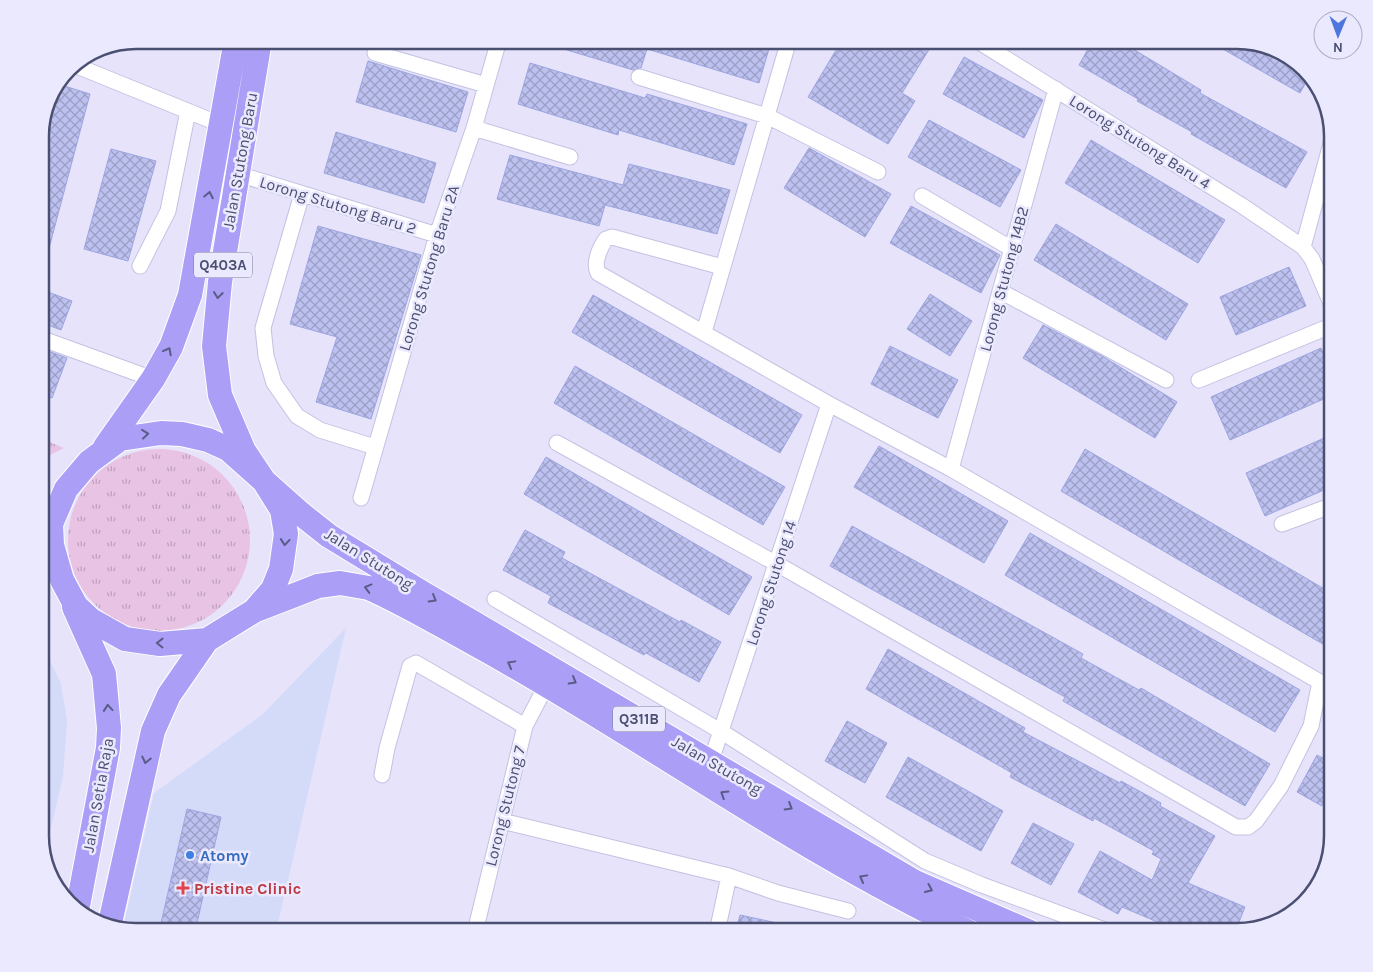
<svg xmlns="http://www.w3.org/2000/svg" width="1373" height="972" viewBox="0 0 1373 972" font-family="Karla,sans-serif">
	<defs>
		<pattern id="grass-tufts" width="24" height="20" patternUnits="userSpaceOnUse" patternTransform="scale(1.25)"><rect width="24" height="20" fill="#e8c3e4"/><path d="M3 7l-1-3M5 7V3M7 7l1-3M15 17l-1-3M17 17v-4M19 17l1-3" fill="none" stroke="#bea1bd"/></pattern>
		<pattern id="building-cross-hatch" width="8" height="8" patternUnits="userSpaceOnUse" patternTransform="scale(1.25)"><rect width="8" height="8" fill="#bcc1ef"/><path d="M0 0l8 8M0 8l8-8" fill="none" stroke="#9b9fc6"/></pattern>
	</defs>
	<rect width="100%" height="100%" fill="#e6e3fb"/>
	<path fill="#d4dbf8" d="M346,628L276,932H136L123,928L154,793L262,715Z
		M40,639L61,684L67,720L63,777L44,857L40,842Z"/>
	<path fill="url(#grass-tufts)" d="M40,438L64,448L40,460Z
		M68 540a91 91 0 1 1 182 0a91 91 0 1 1-182 0Z"/>
	<path fill="url(#building-cross-hatch)" stroke="#9da5e1" d="M545,40H764L771,42L759,83L647,49L641,68L633,70L544,43Z
		M842,40H935L902,93L915,101L888,144L808,97Z
		M1093,40H1118L1201,90L1200,93L1307,152L1286,188L1191,134L1192,132L1137,101L1138,99L1079,65Z
		M1207,40H1237L1295,60L1309,77L1300,93Z
		M964,57L1043,100L1024,138L943,94Z
		M368,61L468,92L456,132L356,102Z
		M530,63L645,98L647,94L747,124L734,165L619,130L618,135L518,104Z
		M58,84L90,94L44,267L40,266V134Z
		M929,120L1021,170L1000,207L908,157Z
		M336,132L436,163L424,203L324,173Z
		M1091,140L1225,220L1198,263L1065,183Z
		M809,148L891,194L865,237L784,188Z
		M111,149L156,161L128,261L84,249Z
		M510,155L623,185L629,164L730,190L717,234L605,205L599,226L497,199Z
		M911,206L1000,255L981,293L890,243Z
		M1056,224L1188,304L1166,340L1034,260Z
		M318,226L421,255L371,419L316,402L337,337L290,324Z
		M1289,267L1306,306L1236,335L1220,297Z
		M40,289L72,301L61,330L40,322Z
		M930,294L972,321L950,356L907,329Z
		M593,295L802,415L780,453L572,332Z
		M1043,325L1102,356L1177,402L1155,438L1023,358Z
		M890,346L958,380L938,418L871,384Z
		M40,348L67,358L52,398L40,394Z
		M1321,348L1333,375V395L1230,440L1211,397Z
		M575,366L785,487L763,525L554,403Z
		M1333,434V486L1265,516L1246,473Z
		M879,446L1008,521L984,563L854,487Z
		M1085,449L1333,594V650L1061,491Z
		M546,457L752,577L729,615L524,494Z
		M852,526L1083,654L1081,658L1139,690L1141,688L1270,764L1245,806L1063,701L1065,697L830,566Z
		M525,530L565,552L562,558L680,622L681,620L721,642L699,682L646,653L644,655L548,603L551,596L503,570Z
		M1030,533L1300,690L1275,732L1005,575Z
		M888,649L1025,728L1023,732L1120,783L1121,781L1161,803L1160,806L1215,836L1188,883L1245,907L1235,932H1181L1122,907L1118,914L1078,892L1100,851L1152,880L1161,859L1152,854L1154,851L1094,818L1093,821L1010,777L1012,773L866,689Z
		M847,721L887,743L865,783L825,761Z
		M1317,755L1333,763V786L1322,806L1297,792Z
		M908,757L1003,811L981,851L886,797Z
		M187,809L221,817L195,932H159Z
		M1033,823L1074,844L1051,885L1011,863Z
		M740,915L796,927L795,932H736Z"/>
	<g fill="none" stroke-linecap="round" stroke-linejoin="round">
		<defs>
			<path id="street" d="M976,40L1241,205L1303,247L1312,259L1333,308
				M375,53L486,85
				M72,64L222,125
				M639,77L767,116L878,172
				M474,128L570,157
				M238,174L437,235
				M302,194L263,328L266,356L274,383L297,416L320,430L375,447
				M922,196L1012,249
				M1303,247L1333,136
				M140,266L168,211L188,111
				M722,267L612,237L606,239C600,247 593,263 598,273L829,404L951,469L1320,682L1333,683
				M1000,291L1166,380
				M704,332L789,40
				M40,338L153,379
				M1199,380L1333,325
				M557,443L777,564L1236,827H1248L1256,821L1281,786L1311,726L1320,682
				M951,469L1056,89
				M361,498L437,235L474,128L499,40
				M1282,524L1333,505
				M495,599L722,732L925,861L982,885L1110,932
				M711,761L829,404
				M382,775L387,748L410,666L416,663L525,726
				M502,821L729,876L778,893L848,911
				M475,932L525,726L547,684
				M717,932L729,876"/>
			<path id="primary" d="M260,40L220,282L214,346L220,395L244,451L264,481L282,510L286,534L281,569L273,589L254,611L207,640L160,644L125,639L91,620L76,606L62,580L52,545L51,524L66,489L89,462L120,439L161,433L182,434L208,440L228,449L300,513L329,536L421,592L915,882L1030,932
				M105,447L153,379L171,347L190,295L236,40
				M74,607L104,674L109,728L108,748L77,911
				M256,610L318,586L340,583L369,588C405,604 438,624 473,643C640,735 796,850 969,932
				M110,923L153,731L169,695L207,640"/>
		</defs>
		<use href="#street" stroke="#c2c3e1" stroke-width="17"/>
		<use href="#primary" stroke="#fff" stroke-width="26"/>
		<use href="#street" stroke="#fff" stroke-width="15"/>
		<use href="#primary" stroke="#aa9ef7" stroke-width="24"/>
	</g>
	<defs><path id="oneway-chevron" d="M-2-3.5L2.5 0L-2 3.5" fill="none" stroke-width="1.6" stroke-linecap="round" stroke-linejoin="round" transform="scale(1.25)"/></defs>
	<g stroke="#595c86">
		<use href="#oneway-chevron" transform="translate(209 195) rotate(-79)"/>
		<use href="#oneway-chevron" transform="translate(218 295) rotate(97)"/>
		<use href="#oneway-chevron" transform="translate(168 351) rotate(-62)"/>
		<use href="#oneway-chevron" transform="translate(145 434) rotate(-6)"/>
		<use href="#oneway-chevron" transform="translate(285 542) rotate(95)"/>
		<use href="#oneway-chevron" transform="translate(368 588) rotate(-165)"/>
		<use href="#oneway-chevron" transform="translate(433 599) rotate(30)"/>
		<use href="#oneway-chevron" transform="translate(160 643) rotate(-179)"/>
		<use href="#oneway-chevron" transform="translate(511 664) rotate(-151)"/>
		<use href="#oneway-chevron" transform="translate(573 681) rotate(30)"/>
		<use href="#oneway-chevron" transform="translate(108 708) rotate(-95)"/>
		<use href="#oneway-chevron" transform="translate(146 760) rotate(103)"/>
		<use href="#oneway-chevron" transform="translate(724 794) rotate(-148)"/>
		<use href="#oneway-chevron" transform="translate(789 807) rotate(31)"/>
		<use href="#oneway-chevron" transform="translate(863 878) rotate(-151)"/>
		<use href="#oneway-chevron" transform="translate(929 889) rotate(24)"/>
	</g>
	<circle fill="#3f7fe0" stroke="#ebe9fe" stroke-width="2" cx="190" cy="855" r="5"/>
	<path fill="#e0444e" stroke="#ebe9fe" stroke-width="2" d="M180.5 880.5h5v5h5v5h-5v5h-5v-5h-5v-5h5z"/>
	<g text-anchor="middle" dominant-baseline="central" stroke-width="5" stroke-linejoin="round" paint-order="stroke">
		<g fill="#ebe9fe" stroke="#7b7e9c" stroke-width="1">
			<rect x="194" y="252.5" width="58" height="25" rx="4"/>
			<rect x="613" y="706.5" width="52" height="25" rx="4"/>
		</g>
		<g font-size="15" font-weight="bold" fill="#4b5072">
			<text x="223" y="265">Q403A</text>
			<text x="639" y="719">Q311B</text>
		</g>
		<g font-size="16" fill="#4b5072" stroke="#ebe9fe">
			<text transform="translate(1140 142) rotate(32)">Lorong Stutong Baru 4</text>
			<text transform="translate(240 161) rotate(-80)">Jalan Stutong Baru</text>
			<text transform="translate(338 205) rotate(17)">Lorong Stutong Baru 2</text>
			<text transform="translate(429 268) rotate(-73)">Lorong Stutong Baru 2A</text>
			<text transform="translate(1004 279) rotate(-75)">Lorong Stutong 14B2</text>
			<text transform="translate(369 559) rotate(32)">Jalan Stutong</text>
			<text transform="translate(771 583) rotate(-72)">Lorong Stutong 14</text>
			<text transform="translate(717 765) rotate(30)">Jalan Stutong</text>
			<text transform="translate(98 795) rotate(-80)">Jalan Setia Raja</text>
			<text transform="translate(505 806) rotate(-76)">Lorong Stutong 7</text>
		</g>
		<g font-size="16" font-weight="bold" fill="#366cbe" stroke="#ebe9fe" text-anchor="start">
			<text x="200" y="855">Atomy</text>
		</g>
		<g font-size="16" font-weight="bold" fill="#be3a42" stroke="#ebe9fe" text-anchor="start">
			<text x="194" y="888">Pristine Clinic</text>
		</g>
	</g>
	<path d="M0 0H1373V972H0ZM136 49H1237A87 87 0 0 1 1324 136V836A87 87 0 0 1 1237 923H136A87 87 0 0 1 49 836V136A87 87 0 0 1 136 49Z" fill="#ebe9fe" fill-rule="evenodd"/>
	<path fill="none" stroke="#4b5072" stroke-width="2.5" d="M136 49H1237A87 87 0 0 1 1324 136V836A87 87 0 0 1 1237 923H136A87 87 0 0 1 49 836V136A87 87 0 0 1 136 49Z"/>
	<g transform="translate(1338 35) rotate(181)"><circle r="24" fill="#ebe9fe" stroke="#abacc6"/>
	<path d="M0-4L9 19L0 12L-9 19Z" fill="#4e76df"/>
	<text y="-8" font-size="14" font-weight="bold" text-anchor="middle" fill="#4b5072">N</text>
	</g>
</svg>
